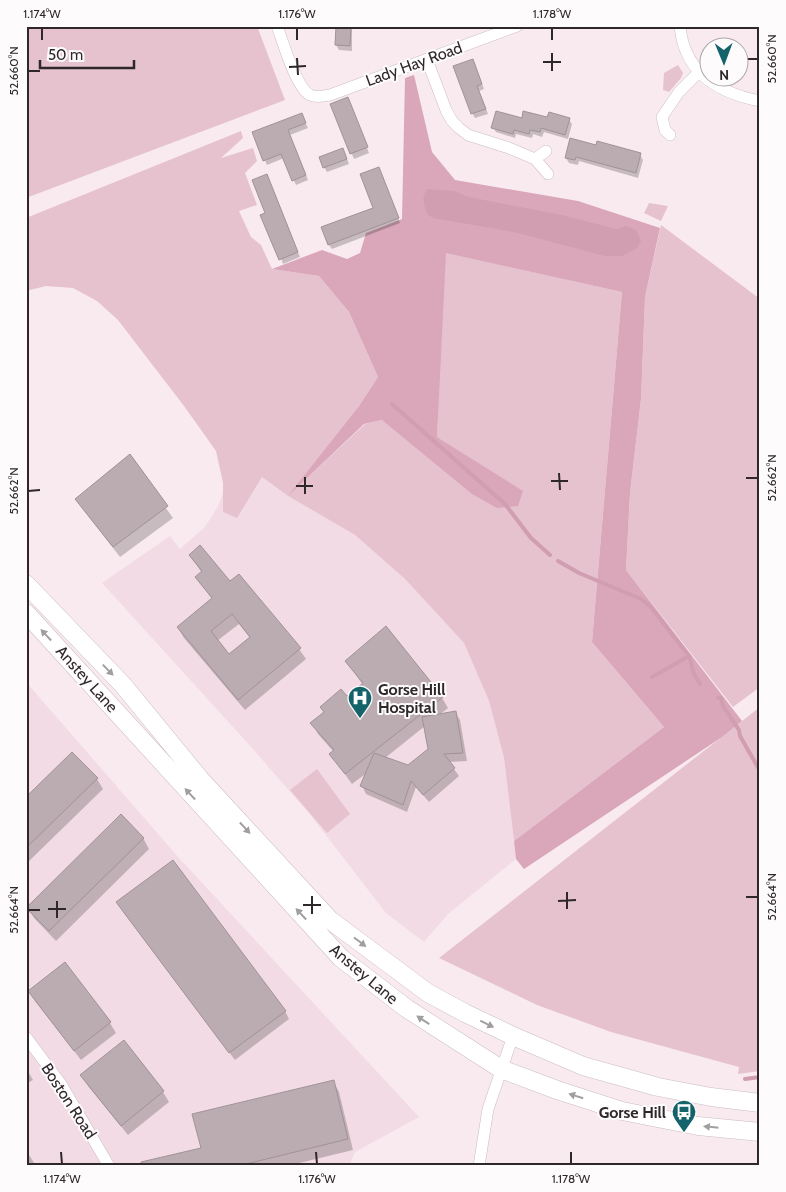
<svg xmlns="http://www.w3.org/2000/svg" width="786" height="1192" viewBox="0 0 786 1192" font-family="Cabin,sans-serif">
	<rect width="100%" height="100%" fill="#f9eaef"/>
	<path fill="#f2dbe4" d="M234,466L262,477L288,496L355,535L405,579L464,643L489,701L504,758L516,859L448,914L424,942L386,913L308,812L243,738L102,583L170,536L180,549L205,527L218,506Z
		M26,682L179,858L419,1117L355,1152L349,1166H26Z"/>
	<path fill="#e6c2cf" d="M26,26H257L285,100L26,198Z
		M678,65L683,73L681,78L669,92L663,90L664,73Z
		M241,131L243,138L221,158L253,148L257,161L245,173L257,205L239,211L251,237L261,245L272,269L319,276L349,312L378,377L359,406L292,492L365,424L382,420L522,491L437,437L443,252L622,292L592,642L664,727L514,841L504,758L489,701L464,643L405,579L355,535L288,496L262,477L237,518L223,512V483L216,451L184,406L118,320L97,301L73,288L46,286L26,291V218Z
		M649,203L668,206L661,221L644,213Z
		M661,225L760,299V687L733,707L626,570L630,493L641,399L645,297Z
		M760,707V1071L738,1074L739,1067L611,1032L537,1005L439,958Z
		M317,769L350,814L327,833L290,790Z"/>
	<path fill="#d9a6ba" d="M414,75L432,152L455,180L578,201L660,228L645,297L641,399L630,493L626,570L742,721L722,737L524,869L516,859L514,841L664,727L592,642L622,292L446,253L437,437L523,491L518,506L497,508L472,494L382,420L364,424L288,496L359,406L378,377L349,312L319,276L272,269L322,250L347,259L360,253L366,233L402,219L405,78Z"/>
	<path fill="#d09db1" d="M427,189L454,191L468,197L562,215L616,229L626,226L636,230L641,241L637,248L622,256H605L514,232L433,218L427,214C424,204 421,199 427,189Z"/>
	<path fill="#0003" fill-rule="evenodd" d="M336,26H352V51L339,50L336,45Z
		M473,60L484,89L479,91L488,114L475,118L472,113Z
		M350,103L369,153L354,159L332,105Z
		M548,119L569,120L572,124L568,139L544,132L542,137L533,134L532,138L516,134L515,138L496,132L493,127L523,120Z
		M304,120L308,128L290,135L308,180L296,185L284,158L267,165L253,133Z
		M570,140L640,155L643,160L638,178L579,161L578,165L569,163L566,158Z
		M345,154L349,164L327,172L324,167Z
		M381,173L400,223L332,249L329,245L375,209Z
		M267,175L300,257L283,264L267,214Z
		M129,456L173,518L120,557L83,509L77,499Z
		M190,555L230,583L299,649L306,659L245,710L184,638L178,628L212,599L197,577L202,573ZM239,624L250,638L229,655L217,641Z
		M346,661L442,698L448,708L439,715L455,712L460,720L467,761L449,762L459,776L429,802L416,787L407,812L366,794L362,786L368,772L352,784L331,755L334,752L318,734L312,723L324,713L322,708L347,698L363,685ZM425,726L429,750L409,766L385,758Z
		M97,779L103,789L26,864V799Z
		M143,838L149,849L56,941L34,918L28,908Z
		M122,910L285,1011L289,1019L235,1060Z
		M65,964L110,1023L116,1033L81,1060L35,1001L29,991Z
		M124,1042L163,1092L169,1102L128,1135L88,1086L82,1075Z
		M26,1068L33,1080L26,1084Z
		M333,1081L339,1092L353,1150L287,1166H141L140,1163L202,1149Z
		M26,1150L36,1166H26Z"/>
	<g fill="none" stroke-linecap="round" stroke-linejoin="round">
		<path stroke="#d09db1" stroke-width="4" d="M392,404L505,504L531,538L550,555
			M558,561L579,573L641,599L650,606L689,656L694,674L700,684
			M652,677L689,656
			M718,698H721L723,706L739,730L740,736L760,771
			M745,1079L760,1077"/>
	</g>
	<path fill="#baacb1" stroke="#a09297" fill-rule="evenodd" d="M336,26H351L350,46L335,45Z
		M473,59L482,84L477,86L486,109L471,114L453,66Z
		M348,97L368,147L350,154L330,104Z
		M496,111L522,118L523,111L547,117L549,112L570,118L565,135L541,128L540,132L530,130L529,134L514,130L513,134L491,128Z
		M302,113L306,123L288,130L306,175L292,181L281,154L263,161L252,132Z
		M570,138L596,145L597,141L641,153L636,173L576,157L575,160L565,158Z
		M343,148L347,159L323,168L319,157Z
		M379,167L399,218L328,245L321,227L373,208L360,174Z
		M267,174L298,252L279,260L260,215L265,213L252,180Z
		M130,454L168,506L113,547L75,499Z
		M200,545L230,581L239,574L301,648L238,700L177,627L212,598L195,577L202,571L189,555ZM232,614L250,637L229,654L211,631Z
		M386,626L443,697L345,774L329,754L334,750L310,723L324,712L320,707L341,689L347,696L363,683L345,661Z
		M456,711L463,753L444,754L455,768L423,795L411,781L403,805L360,786L374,753L408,765L428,749L422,717Z
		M72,752L98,778L26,848V797Z
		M121,814L144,838L49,931L26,908Z
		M173,860L286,1011L229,1053L116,902Z
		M65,962L111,1022L74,1051L28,991Z
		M124,1040L164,1091L121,1126L80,1075Z
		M334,1080L348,1139L238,1166H141V1162L201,1148L192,1114Z"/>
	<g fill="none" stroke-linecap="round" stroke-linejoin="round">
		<defs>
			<path id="street" d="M277,26C283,42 296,88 310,95C317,98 324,96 330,95L517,26
				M680,26C684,72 718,93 760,101
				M427,60L446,110L452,121L459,128L468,135L509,148L535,159L548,174
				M670,135L665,130L662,117L679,92L699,72
				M535,159L546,151
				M26,1037L61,1084L109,1166
				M479,1166L488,1109L513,1036"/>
			<path id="primary" d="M26,584L123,685L200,779L330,920L428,993L465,1013L513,1036L583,1066L658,1087L711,1097L760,1103
				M26,613L341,958L406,1008L501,1069L557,1090L622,1111L698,1126L760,1132"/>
		</defs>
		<use href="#street" stroke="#cbbdc2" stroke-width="12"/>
		<use href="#primary" stroke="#cbbdc2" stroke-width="19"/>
		<use href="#street" stroke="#fff" stroke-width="11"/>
		<use href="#primary" stroke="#fff" stroke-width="18"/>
	</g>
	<defs><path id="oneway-solid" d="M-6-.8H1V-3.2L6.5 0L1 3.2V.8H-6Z" transform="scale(1.25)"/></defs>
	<g fill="#a19e9f">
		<use href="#oneway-solid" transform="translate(46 635) rotate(-133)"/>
		<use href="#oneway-solid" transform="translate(108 670) rotate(46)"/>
		<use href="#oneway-solid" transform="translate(190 794) rotate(-133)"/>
		<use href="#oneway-solid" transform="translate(245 828) rotate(47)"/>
		<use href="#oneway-solid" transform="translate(301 914) rotate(-133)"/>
		<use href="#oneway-solid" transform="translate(360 942) rotate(37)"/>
		<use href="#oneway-solid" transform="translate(423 1020) rotate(-147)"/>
		<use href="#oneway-solid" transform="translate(487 1024) rotate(26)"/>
		<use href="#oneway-solid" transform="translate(576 1096) rotate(-163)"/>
		<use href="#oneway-solid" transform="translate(711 1127) rotate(-174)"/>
	</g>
	<path fill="none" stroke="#2e282a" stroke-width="2" d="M42,28V40M297,28V40M552,28V40M552,53V71M297,58L298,75M746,59H758M543,62H561M289,67L306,66M28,71H40M559,473L560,490M305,477V494M746,478H758M551,481H568M296,486H313M28,491L40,490M567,892V909M312,896V914M746,897H758M57,901V918M558,901L576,900M303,905H321M48,909H66M28,910H40M61,1152L62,1164M316,1152L317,1164M571,1152V1164"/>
	<defs>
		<symbol id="hospital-pin" viewBox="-11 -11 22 30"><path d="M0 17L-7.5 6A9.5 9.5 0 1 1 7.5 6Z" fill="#14636a" stroke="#fefbfc"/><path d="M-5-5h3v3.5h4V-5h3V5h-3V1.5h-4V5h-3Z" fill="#fff"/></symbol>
		<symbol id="bus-pin" viewBox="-11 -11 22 30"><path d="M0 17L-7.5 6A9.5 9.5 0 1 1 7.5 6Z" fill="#14636a" stroke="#fefbfc"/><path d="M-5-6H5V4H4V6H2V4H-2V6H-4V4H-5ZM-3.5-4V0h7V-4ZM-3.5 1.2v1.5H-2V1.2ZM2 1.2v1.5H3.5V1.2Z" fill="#fff"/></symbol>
	</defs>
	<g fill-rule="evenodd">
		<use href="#hospital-pin" x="346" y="684" width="28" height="38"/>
		<use href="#bus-pin" x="670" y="1098" width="28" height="38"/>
	</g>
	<g text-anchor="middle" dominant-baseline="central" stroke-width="4" stroke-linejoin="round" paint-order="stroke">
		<g font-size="16" fill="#2e282a" stroke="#fefbfc">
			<text transform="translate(414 64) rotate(-20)">Lady Hay Road</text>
			<text transform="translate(87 679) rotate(48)">Anstey Lane</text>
			<text transform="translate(364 974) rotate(40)">Anstey Lane</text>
			<text transform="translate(69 1101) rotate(57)">Boston Road</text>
		</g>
		<g font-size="16" font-weight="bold" fill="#2e282a" stroke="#fefbfc" text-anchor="start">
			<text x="378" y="689">Gorse Hill<tspan x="378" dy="18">Hospital</tspan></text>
			<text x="666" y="1112" text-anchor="end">Gorse Hill</text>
		</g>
	</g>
	<rect width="786" height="1192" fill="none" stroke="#fefbfc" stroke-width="55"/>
	<g transform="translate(724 62) rotate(179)"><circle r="24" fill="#fefbfc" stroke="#aba7a8"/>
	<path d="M0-4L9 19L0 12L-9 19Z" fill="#14636a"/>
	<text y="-8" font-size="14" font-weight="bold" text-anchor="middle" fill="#2e282a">N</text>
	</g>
	<path d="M40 60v8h94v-8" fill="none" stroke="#2e282a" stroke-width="2.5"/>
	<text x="48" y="60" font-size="15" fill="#2e282a" stroke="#fefbfc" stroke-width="4" paint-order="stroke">50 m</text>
	<rect x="28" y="28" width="730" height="1136" fill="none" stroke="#2e282a" stroke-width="2"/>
	<g font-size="12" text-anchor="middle" fill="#2e282a">
		<text x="42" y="18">1.174°W</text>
		<text x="297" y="18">1.176°W</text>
		<text x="552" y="18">1.178°W</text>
		<text transform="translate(772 59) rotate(-90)" y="4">52.660°N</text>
		<text transform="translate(14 71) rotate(-90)" y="4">52.660°N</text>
		<text transform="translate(772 478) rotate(-90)" y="4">52.662°N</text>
		<text transform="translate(14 491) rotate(-90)" y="4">52.662°N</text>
		<text transform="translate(772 897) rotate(-90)" y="4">52.664°N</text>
		<text transform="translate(14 910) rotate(-90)" y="4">52.664°N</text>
		<text x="62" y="1183">1.174°W</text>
		<text x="317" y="1183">1.176°W</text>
		<text x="571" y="1183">1.178°W</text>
	</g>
</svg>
